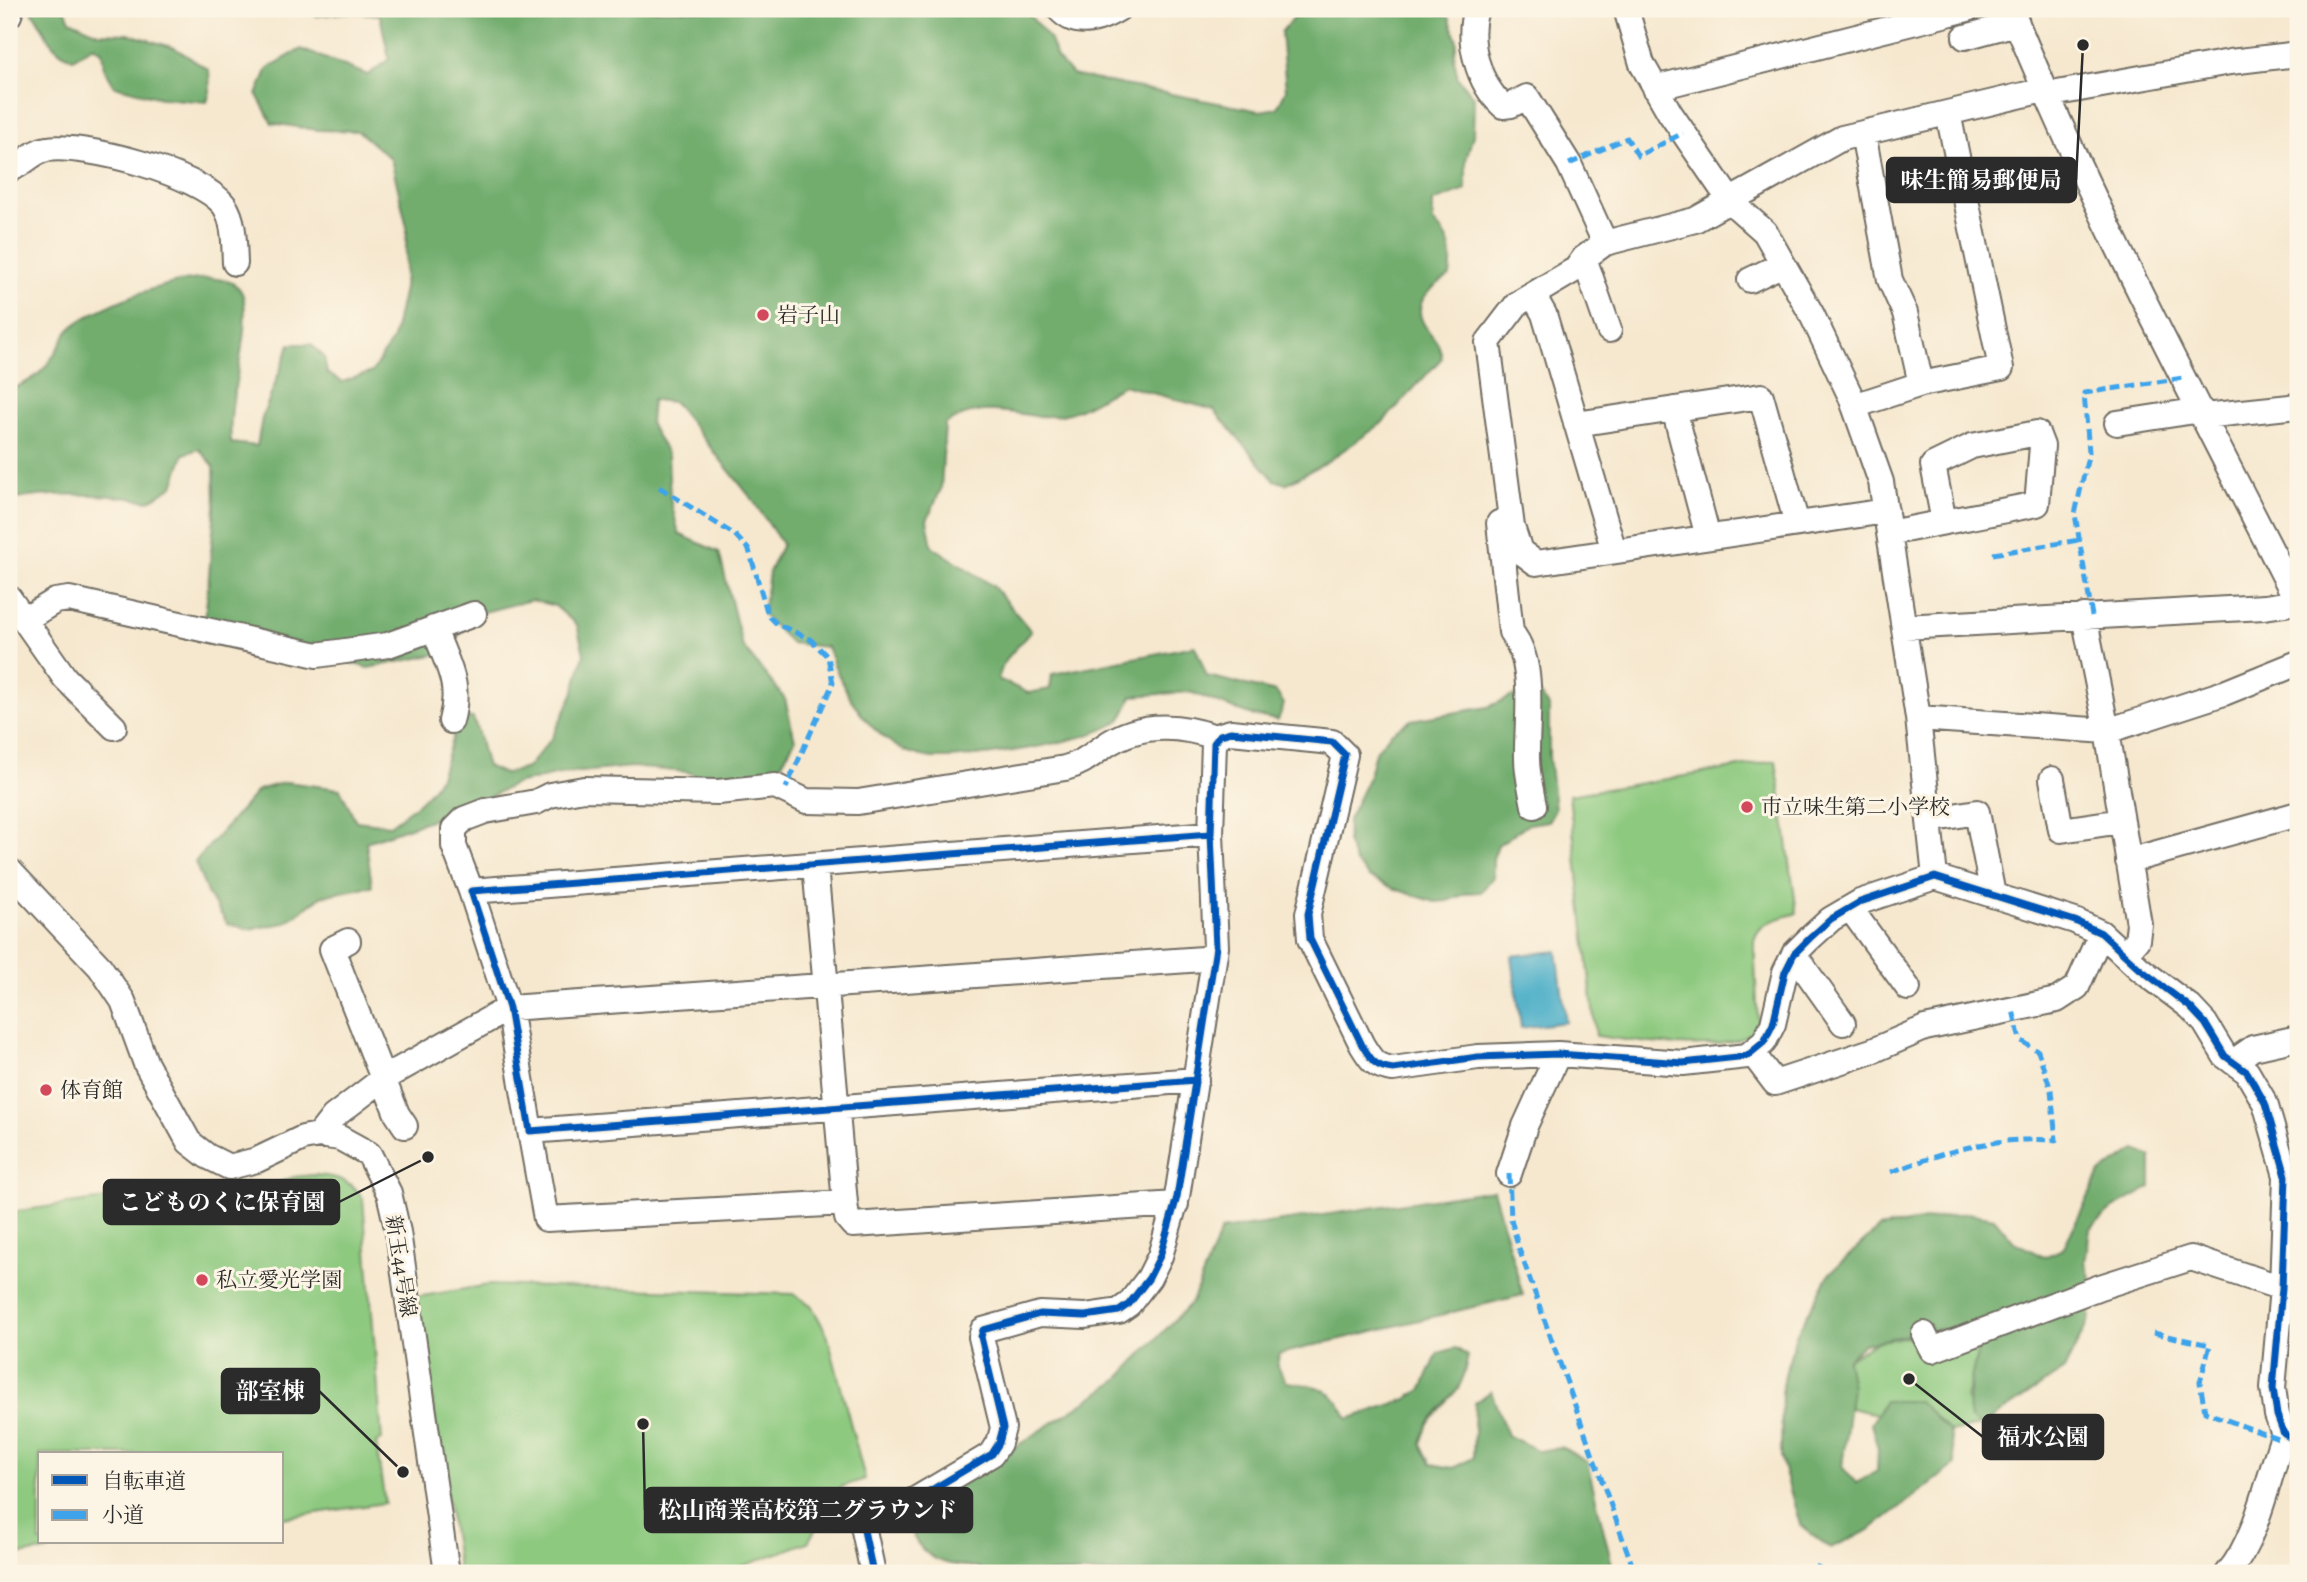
<svg xmlns="http://www.w3.org/2000/svg" width="2307" height="1582" viewBox="0 0 2307 1582" font-family="Alegreya,'Noto Serif JP',serif">
	<rect width="100%" height="100%" fill="#fcf5e5"/>
	<filter id="ink" filterUnits="userSpaceOnUse"><feTurbulence type="fractalNoise" baseFrequency=".0143" numOctaves="2"/><feDisplacementMap in="SourceGraphic" scale="14" xChannelSelector="R" yChannelSelector="G"/><feConvolveMatrix kernelMatrix="1 2 1 2 8 2 1 2 1" color-interpolation-filters="sRGB"/></filter>
	<filter id="wash" filterUnits="userSpaceOnUse"><feTurbulence type="fractalNoise" baseFrequency=".00686" numOctaves="4" result="noise"/><feDisplacementMap in="SourceGraphic" scale="28" xChannelSelector="R" yChannelSelector="G"/><feGaussianBlur stdDeviation="1.57" result="paint"/><feColorMatrix in="noise" values="0 0 0 0 0 0 0 0 0 0 0 0 0 0 0 0 0 1.4 0 .05"/><feComposite in="paint" operator="in"/></filter>
	<g filter="url(#wash)">
		<rect width="100%" height="100%" fill="#f6e8cf"/>
		<path fill="#8dc97f" stroke="#5c7a55" stroke-width="2" d="M1776,761L1797,913C1780,919 1758,921 1754,941L1758,1024C1739,1061 1631,1040 1596,1036L1569,795Z
			M313,1175C335,1176 350,1179 363,1198L382,1440L376,1443L385,1503L282,1518V1454H40V1542H109L9,1556V1212L179,1189L203,1209L294,1177Z
			M489,1285L793,1294L811,1305L827,1334L865,1479L840,1487L808,1542L724,1573H459L416,1297Z
			M1971,1326L1978,1351L1966,1398L1981,1426L1950,1432L1919,1401H1885L1877,1414L1850,1408L1847,1360L1875,1342Z"/>
		<path fill="#72ad6e" stroke="#4e6c4c" stroke-width="2" d="M30,9H65L70,20L98,33L129,34L175,48L209,70L210,92L207,102L161,98L114,86L104,68L102,52L93,46L73,59C44,46 48,30 30,9Z
			M308,9L1026,11L1049,38L1057,58L1072,75L1260,111L1277,108L1286,90L1281,32L1296,15L1297,9H1426L1449,16L1457,41L1454,59L1458,78L1474,97L1473,135L1466,160V190L1433,202V222C1451,239 1453,252 1450,276C1431,287 1408,304 1427,329C1435,340 1440,343 1442,358L1381,424L1325,463L1286,484L1274,480L1214,410L1123,385C1106,394 1087,408 1069,413C1024,426 994,394 945,424L941,489L927,520L932,546L993,586L1031,631L1004,662L998,679L1028,693L1050,689L1052,674L1195,646L1207,676L1276,692L1284,704L1278,720L1250,715L1190,692L1132,696C1128,704 1124,719 1116,723C1083,744 972,759 932,758C922,757 905,752 896,746C859,723 842,687 827,647L791,643L763,615L769,572L782,544L752,499L674,402L652,400L650,424L668,455L670,498L679,534L719,552L742,645L785,699L795,740L775,775L724,784L687,772L632,767L560,774L515,784L471,806L366,842L372,886L322,896L285,923L251,929L228,924L208,895L195,862L258,790L286,782L340,789L356,821L390,825C407,812 427,799 438,780C448,760 450,737 461,717L473,718C480,734 481,749 487,766L504,774L527,768L552,738L573,694L584,654L577,625L555,606L531,600L484,612L438,654L368,668L205,621L215,506L214,466L199,449L184,454L173,486L149,501C102,493 56,492 9,500V390C37,379 43,373 59,347C62,342 65,333 70,329C92,306 237,247 244,300C249,348 227,395 231,443L257,446L262,418L290,344H311L324,357L327,373L342,382L372,372L393,339L404,288L407,227L391,159L358,131L317,130L272,123L257,95L268,68L301,49L368,75L389,59L380,15L350,12L316,16Z
			M1539,694L1549,706V756L1555,809L1548,821L1529,824L1498,845L1493,859V877L1481,892L1468,893L1447,901L1435,902L1395,889L1369,877L1355,862L1347,842L1348,820L1368,779L1375,752L1391,733L1411,720L1488,707L1515,695Z
			M2136,1150L2151,1157V1187L2112,1209L2090,1229L2085,1262L2091,1280L2090,1318L2064,1370L1981,1426L1970,1419C1964,1391 1976,1366 1980,1338L1971,1326L1926,1331L1863,1344L1847,1360L1852,1387L1842,1467L1856,1483L1877,1471L1878,1449L1871,1424L1885,1401H1919L1950,1432L1955,1465L1870,1530L1830,1548L1800,1525L1781,1458L1782,1385L1796,1335L1830,1273L1879,1228L1967,1213L1994,1218L2014,1242L2044,1257L2063,1249L2100,1173Z
			M1493,1190L1523,1295L1279,1354L1277,1367L1287,1382C1321,1387 1332,1386 1348,1419L1407,1399L1422,1389L1438,1353L1456,1348L1468,1356L1461,1385L1428,1423L1421,1444L1431,1464L1453,1468L1473,1458L1475,1403L1491,1391L1507,1435L1539,1451L1562,1447L1587,1462L1614,1573H983L979,1567C946,1566 923,1561 910,1529L919,1510L1115,1382L1192,1302L1221,1230Z"/>
		<path fill="#48adc8" stroke="#3a6c7a" stroke-width="2" d="M1557,951L1566,1022L1521,1028L1512,956Z"/>
	</g>
	<g filter="url(#ink)">
		<g fill="none" stroke-linecap="round" stroke-linejoin="round">
			<defs>
				<path id="minor" d="M1059,9C1076,28 1098,21 1118,9
					M1476,9C1466,40 1478,84 1503,106L1511,105L1527,97L1569,164L1605,243
					M1626,9L1642,64L1670,113L1731,202L1765,232L1812,315L1851,397L1881,482L1918,718L1935,877
					M2011,9C2093,212 2199,407 2298,603
					M9,15L11,9
					M1965,37L2017,23
					M1655,88L1967,9
					M2046,95L2230,62L2298,54
					M1863,133L1890,280L1905,313L1921,384
					M9,169C23,166 32,151 47,149C84,143 200,174 224,205C235,221 234,244 235,263
					M1584,258L1609,330
					M1750,280L1783,264
					M1533,295L1544,314L1614,551
					M1854,406L1921,384L2001,368L1948,113
					M1674,409L1708,537
					M2204,416L2298,406
					M2117,423L2201,410
					M1576,424L1761,396L1797,524
					M1886,511L1536,563L1520,551L1512,527L1488,342L1517,304L1576,269L1584,258L1605,243L1695,220L1842,138L2044,90
					M1499,523L1511,632C1537,664 1526,719 1527,758C1527,774 1531,790 1534,806
					M1889,533L2037,504L2042,446L2037,433L1972,446L1933,465L1944,522
					M9,598L65,678L114,727
					M2084,616L2107,731L2139,924L2137,940L2125,954
					M24,620L55,601L69,599L317,655L388,645L474,614
					M1904,627L2264,607L2298,602
					M434,628C446,664 462,682 451,721
					M1918,718L2107,731L2224,693L2298,663
					M2052,779L2061,830L2122,821
					M1929,820L1977,812L1993,895
					M2128,861L2298,814
					M815,865L845,1203L847,1218L853,1225L1176,1204
					M9,870L100,967L123,1001L146,1064L189,1142L207,1156L229,1167L257,1160L303,1138L319,1135L340,1138L369,1154L389,1193L398,1232L447,1573
					M471,891L454,846V829L464,819L485,811L536,802L550,795L584,789L718,792L775,786L806,801L858,802L1065,768C1081,764 1090,756 1103,747C1138,722 1179,724 1218,738
					M1850,908L1908,988
					M348,941L332,949L397,1114L405,1126
					M1794,954L1843,1023
					M1753,1054L1775,1083L1872,1051L1925,1028L2057,1000L2077,987L2101,933
					M2233,1062L2253,1048L2298,1038
					M1196,1080L530,1131L509,1008L471,891L1211,834
					M530,1131L546,1219L845,1203
					M319,1135L333,1117L384,1078L509,1008L1203,959L1213,955
					M1509,1174L1525,1126L1558,1054
					M1924,1334L1932,1350L2100,1287L2191,1258L2282,1288
					M873,1573L862,1521L906,1505L992,1454L999,1443L1003,1428L981,1337L983,1330L1040,1314L1085,1316L1119,1311L1129,1304L1149,1278L1160,1256L1177,1197L1216,947L1211,834L1214,743L1220,735L1231,732L1332,742L1345,755L1308,914L1310,939L1362,1045C1371,1060 1375,1067 1393,1069L1478,1057L1558,1054L1683,1063L1747,1056L1764,1042L1773,1024L1785,972L1794,954L1810,938L1831,919L1860,902L1935,877L2075,921L2101,933L2140,969L2190,1007L2205,1023L2225,1056L2247,1072L2265,1103L2286,1176L2282,1288L2273,1388L2277,1415L2284,1434L2298,1442
					M2228,1573C2257,1539 2268,1477 2284,1434"/>
			</defs>
			<use href="#minor" stroke="#726d64" stroke-width="28"/>
			<use href="#minor" stroke="#fff" stroke-width="24"/>
			<path stroke="#3ea3eb" stroke-width="5" stroke-dasharray="10 5" stroke-linecap="butt" d="M1569,164L1627,138L1638,156L1683,133
				M659,487L735,535L749,550L768,615L777,624L810,639L828,657L833,683L786,788
				M1993,554L2079,540
				M2092,616L2075,514L2089,452L2084,393L2184,378
				M1891,1172C1951,1150 1991,1137 2056,1140L2051,1090L2038,1051L2020,1040L2013,1010
				M1509,1174L1511,1219L1518,1246L1635,1573
				M2153,1333L2210,1345L2200,1382L2205,1412L2281,1440
				M1815,1573L1819,1565"/>
			<defs>
				<path id="cycleway" d="M1196,1080L530,1131L509,1008L471,891L1211,834
					M873,1573L862,1521L906,1505L992,1454L999,1443L1003,1428L981,1337L983,1330L1040,1314L1085,1316L1119,1311L1129,1304L1149,1278L1160,1256L1177,1197L1216,947L1211,834L1214,743L1220,735L1231,732L1332,742L1345,755L1308,914L1310,939L1362,1045C1371,1060 1375,1067 1393,1069L1478,1057L1558,1054L1683,1063L1747,1056L1764,1042L1773,1024L1785,972L1794,954L1810,938L1831,919L1860,902L1935,877L2075,921L2101,933L2140,969L2190,1007L2205,1023L2225,1056L2247,1072L2265,1103L2286,1176L2282,1288L2273,1388L2277,1415L2284,1434L2298,1442"/>
			</defs>
			<use href="#cycleway" stroke="#fcf5e5" stroke-width="11"/>
			<use href="#cycleway" stroke="#0057b8" stroke-width="7"/>
		</g>
	</g>
	<g fill="#d1495b" stroke="#fcf5e5" stroke-width="2.5">
		<circle cx="763" cy="315" r="7"/>
		<circle cx="1747" cy="807" r="7"/>
		<circle cx="46" cy="1090" r="7"/>
		<circle cx="202" cy="1280" r="7"/>
	</g>
	<g text-anchor="middle" dominant-baseline="central" stroke-width="6" stroke-linejoin="round" paint-order="stroke">
		<g font-size="21" fill="#2b2b2b" stroke="#fcf5e5" text-anchor="start">
			<text x="777" y="315">岩子山</text>
			<text x="1761" y="807">市立味生第二小学校</text>
			<text x="60" y="1090">体育館</text>
			<text x="216" y="1280">私立愛光学園</text>
		</g>
		<g font-size="21" fill="#2b2b2b" stroke="#fcf5e5">
			<text transform="translate(401 1266) rotate(81)">新玉44号線</text>
		</g>
	</g>
	<path fill="none" stroke="#2b2b2b" stroke-width="2.5" d="M2083 45L2076 180M428 1157L339 1202M403 1472L319 1391M1909 1379L1983 1437M643 1424L645 1510"/>
	<g fill="#2b2b2b" stroke="#fcf5e5" stroke-width="2.5">
		<circle cx="2083" cy="45" r="7"/>
		<circle cx="428" cy="1157" r="7"/>
		<circle cx="403" cy="1472" r="7"/>
		<circle cx="1909" cy="1379" r="7"/>
		<circle cx="643" cy="1424" r="7"/>
	</g>
	<g fill="#2b2b2b" stroke="#2b2b2b" stroke-width="2.5">
		<rect x="1887" y="158" width="189" height="44" rx="7"/>
		<rect x="104" y="1180" width="235" height="44" rx="7"/>
		<rect x="222" y="1369" width="97" height="44" rx="7"/>
		<rect x="1983" y="1415" width="120" height="44" rx="7"/>
		<rect x="645" y="1488" width="327" height="44" rx="7"/>
	</g>
	<g font-size="23" text-anchor="middle" font-weight="bold" fill="#fff">
		<text x="1981" y="188">味生簡易郵便局</text>
		<text x="222" y="1210">こどものくに保育園</text>
		<text x="270" y="1399">部室棟</text>
		<text x="2043" y="1445">福水公園</text>
		<text x="808" y="1518">松山商業高校第二グラウンド</text>
	</g>
	<rect width="2307" height="1582" fill="none" stroke="#fcf5e5" stroke-width="35"/>
	<rect x="38" y="1452" width="245" height="91" fill="#fcf5e5" stroke="#a8a49b" stroke-width="2"/>
	<rect x="52" y="1475" width="35" height="10" fill="#0057b8" stroke="#a8a49b" stroke-width="2"/>
	<text x="102" y="1488" font-size="21" fill="#2b2b2b">自転車道</text>
	<rect x="52" y="1510" width="35" height="10" fill="#3ea3eb" stroke="#a8a49b" stroke-width="2"/>
	<text x="102" y="1522" font-size="21" fill="#2b2b2b">小道</text>
</svg>
